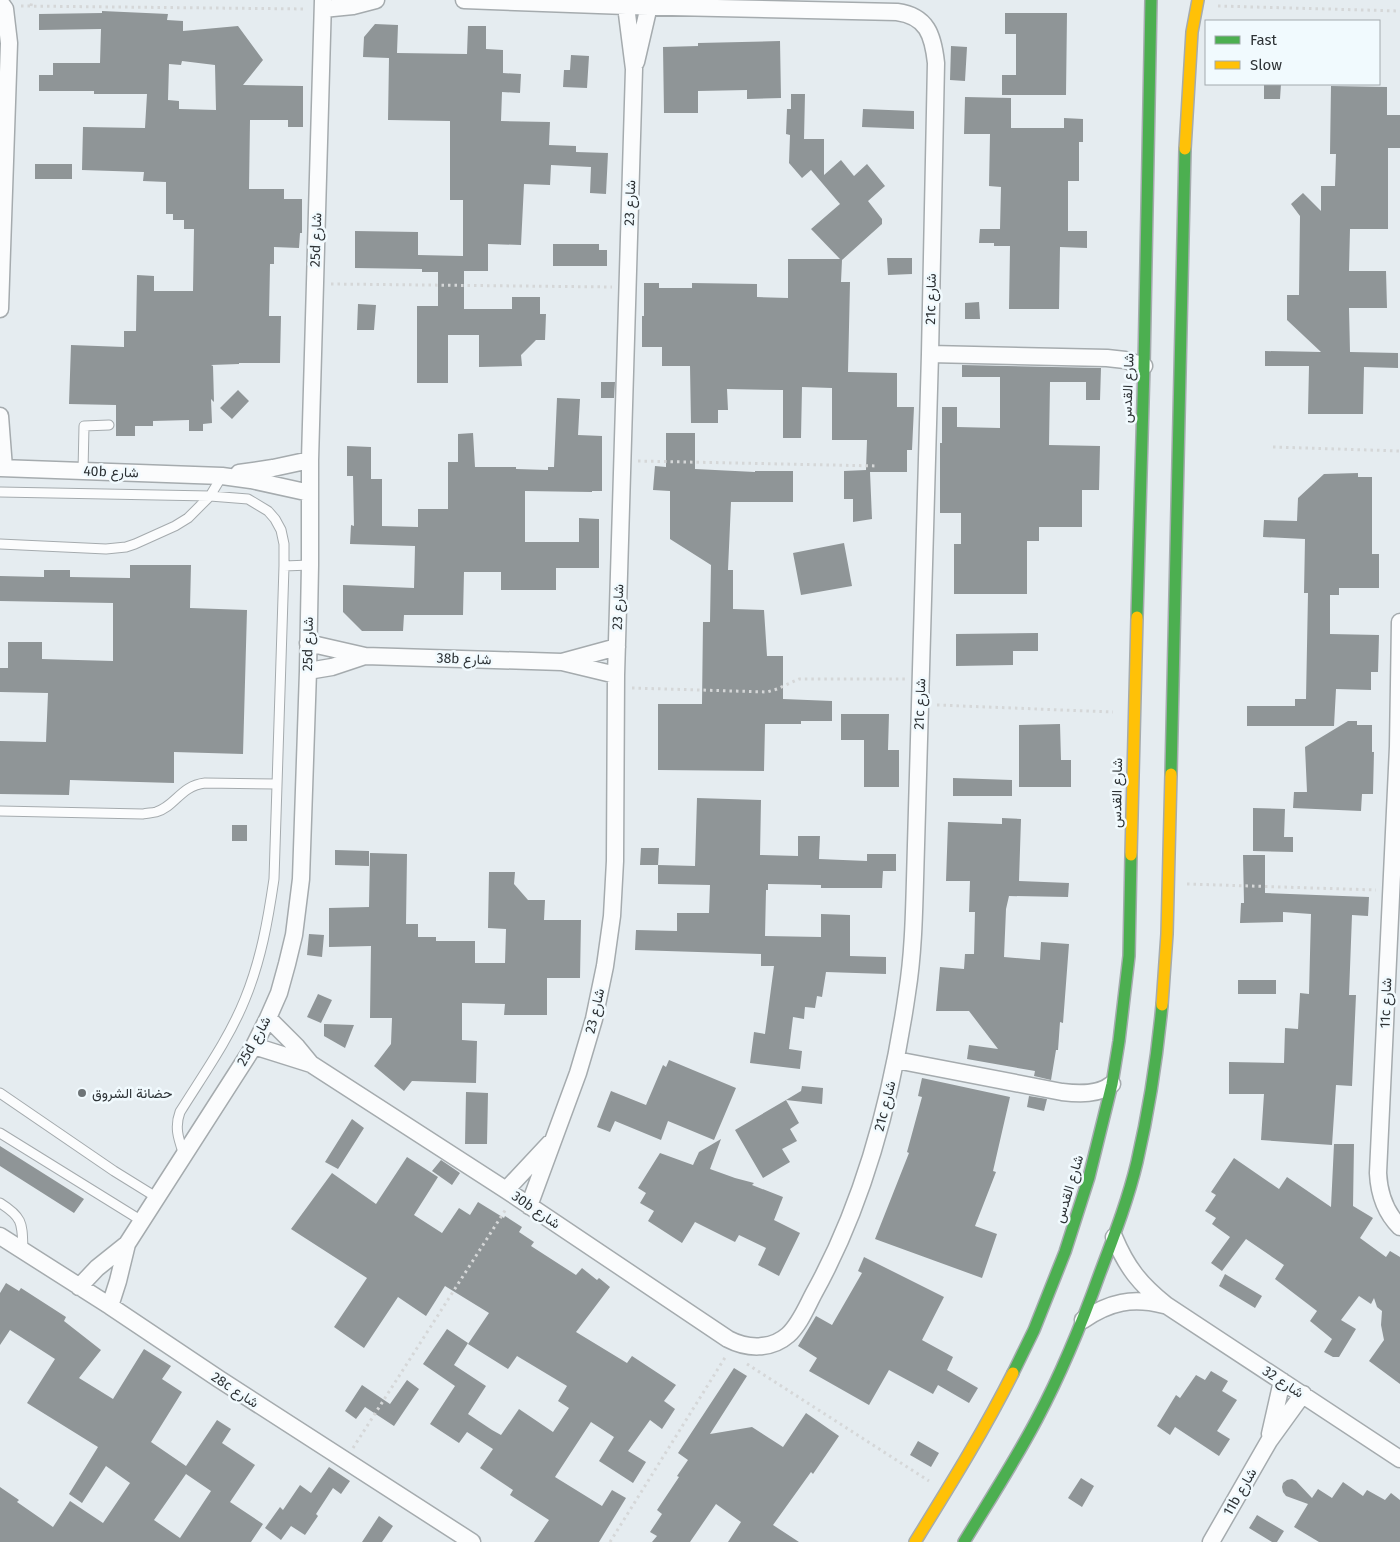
<svg xmlns="http://www.w3.org/2000/svg" width="1400" height="1542" viewBox="0 0 1400 1542" font-family="'Fira Sans',Vazirmatn,sans-serif">
	<rect width="100%" height="100%" fill="#e5ecf0"/>
	<path fill="#8f9597" fill-rule="evenodd" d="M102,11L168,14L167,20L183,21V31L238,26L263,60L243,85L303,86V127H288V120H250L249,189H284V199H302V233H300L299,248L274,247V264H270L269,316H281L280,363H239V364L211,365L213,366L214,402L211,399L212,423L203,424V431H189V420L153,421V426H135V436H116V405L69,404L71,345L124,347V331H136L137,275L154,276V291H193L194,229H184V220H173V214H166V182L143,181L144,172L82,170L83,127L145,128L147,94H94V91H39V75H53V63H100L101,29L39,30V14L102,13ZM182,61L215,65L216,110L179,109V101L168,100L169,64L181,65Z
		M1005,13H1067L1066,95H1002V75H1016V34H1005Z
		M375,24L398,25L397,53L467,54L468,26H486V49L503,50V73L521,74L520,93L502,92L501,121L550,122L549,145L576,146V152L608,153L606,194L590,193L591,167L551,165L550,185L524,184L521,245L488,244V271H464V309H512V297H540V314H546L545,340H536L521,355L522,366L479,367V335H448V383H417V306H438V272H422V269L355,268V231L418,232V255L463,256V200H450V121L388,120L389,58L363,57L364,37Z
		M780,41L781,98L747,99V90L698,91V113H664L663,47L698,46V43Z
		M951,46L967,47L965,81L950,80Z
		M571,55L589,56L587,88L563,87L564,70H570Z
		M1264,84H1281L1280,99H1264Z
		M1331,86L1387,87V115H1400V148H1388V229H1350L1349,271H1386L1387,308H1349L1350,352L1398,353V368L1364,367L1363,414H1308L1309,366H1265V351L1321,352L1287,320V295H1299L1300,216L1291,204L1303,193L1321,211V186H1335L1336,154H1330Z
		M791,94H805L804,139H824V175L841,160L854,176L867,164L885,186L868,201L882,219V224L842,260L841,282H850L848,372L897,373V407H914L912,450H907V472H870L872,519L853,522V499H844V471L866,470L867,440H832V388L802,387L801,438H783V390L727,389L728,410H718V423H691L690,366H662V347H642V316H644V283H659V288H692V283L757,284V297L788,298V259H840L811,229L840,204L811,170L802,178L789,163L790,135L786,134L787,109H791Z
		M965,97L1011,98V128H1064V118L1083,119V142H1079V181H1068V231H1087V248L1060,247L1059,309H1009L1010,246H994V243H979L980,229H1000L1001,187L989,186L990,134H964Z
		M863,109L914,111V129L862,127Z
		M35,164H72V179H35Z
		M553,244H599V250H607V266H553Z
		M887,258H912V274L888,275Z
		M979,302L980,319H965V303Z
		M358,304L376,305L374,330H357Z
		M962,365L1101,368L1100,400H1086V382H1050L1049,445L1100,446L1099,490H1082V527H1039V541H1027V594H954V544H961V513H940V443H942V407H957V427L1000,428V377H962Z
		M601,382H615L614,398H601Z
		M238,390L249,401L232,419L220,408Z
		M557,398L580,399L578,435L602,436V491H592V492L525,491V542H579V518L599,519V568H556V590H501V572H464L463,615H404L403,631H362L343,612V585L414,588L415,546L350,544L351,525L354,526L353,476H347V446L371,447V479H382V526L418,527V509H448V462H458V434L473,433L475,467H516V469L548,470V467H554Z
		M666,433H695V469L755,472V471H793V502H731L728,570H733V609L764,610L767,656H783V699L832,701V721H801V724H765L764,771L658,770V704H702L703,622H710L711,565L670,539V491L653,490L655,466L666,467Z
		M1358,473V477H1372V554H1379V588H1339V595H1330V634L1379,635L1378,672H1371V690L1336,689L1334,726H1247V706H1295V699H1306L1308,593H1304L1305,539L1263,537L1264,520L1297,521L1298,498L1324,474Z
		M844,543L852,586L801,595L793,553Z
		M130,565H191L190,608L247,610L243,754L174,752V783L70,780L69,795L0,794V741L46,742L48,693L0,692V668H8V642H42V659L113,661V603L0,601V576L44,577V570H70V577L130,578Z
		M1038,633V651H1013V665L956,666V634Z
		M841,714H889L888,750H899V787H864V740H841Z
		M1348,721H1357V725H1372V752H1374L1373,794H1362L1361,811L1293,808L1294,792H1307L1305,747Z
		M1060,724L1061,760H1071V787H1019V725Z
		M953,778L1012,780V796H953Z
		M697,798L761,800L760,855L798,856V836H820L819,859L867,861V854H896V871H883L882,888H821V885L768,884V890H766L765,936L821,937V914L850,915V956L886,957V974L826,972L822,997L817,996L815,1008L805,1007L804,1019L793,1017L789,1049L802,1051L800,1069L750,1063L754,1032L765,1034L774,966H761V954L635,950L636,930L677,931V913H709L710,885L658,884V865L695,866Z
		M1253,808L1285,809L1284,837H1293V852L1253,851Z
		M1002,818L1021,819L1019,881L1069,883L1068,897L1009,896L1006,909L1004,957L1040,960L1041,942L1069,944L1063,1023L1060,1022L1058,1050H1056L1051,1080L1034,1076L1035,1071L967,1059L969,1045L998,1049L969,1011H936L940,967L964,969L965,954H974L975,912H969L970,881H946L948,822L1002,824Z
		M232,825H247V841H232Z
		M641,848H659L658,865H640Z
		M335,850L369,851V866L335,865Z
		M370,853L407,854L406,924H418V937H436V941H475V963H505L506,929L488,928L489,872H515L514,884L528,900H545L544,920H581L580,978H547V1015H504L505,1004L462,1003V1040L477,1041L476,1083L412,1081L404,1091L374,1066L391,1044L392,1018H370L371,946L329,947V908L369,907Z
		M1243,855H1265V893L1369,897L1368,916L1352,915L1349,995H1356L1352,1086L1336,1085L1332,1145L1261,1140L1264,1094H1229V1062L1284,1063L1285,1028L1298,1029L1300,993L1309,994L1311,914L1283,912V922L1240,923L1241,903H1244Z
		M309,934L324,935L322,957L307,955Z
		M1238,980H1276V994H1238Z
		M318,994L332,1000L321,1023L307,1017Z
		M324,1024L354,1025L345,1048L324,1036Z
		M669,1060L736,1088L714,1140L668,1121L661,1140L615,1121L610,1132L597,1127L611,1091L646,1105L663,1065L666,1067Z
		M922,1078L1010,1097L993,1171L996,1172L975,1226L997,1234L982,1278L875,1239L909,1153L907,1152L922,1097L918,1096Z
		M802,1086L823,1088L822,1104L786,1100L801,1091Z
		M466,1092L488,1093L487,1144H465Z
		M1029,1096L1047,1099L1044,1111L1027,1107Z
		M786,1100L799,1123L790,1129L797,1141L782,1149L790,1162L763,1178L735,1130Z
		M352,1119L364,1128L338,1169L325,1162Z
		M721,1139L710,1169L735,1178L754,1183L752,1185L783,1197L774,1220L800,1233L779,1276L758,1265L766,1248L739,1235L735,1242L695,1222L682,1243L648,1221L654,1211L640,1203L646,1193L638,1188L660,1153L693,1165L699,1152Z
		M1334,1144H1354L1353,1206L1373,1218L1360,1238L1386,1257L1390,1251L1400,1257V1384L1369,1361L1384,1340L1381,1325L1382,1311L1377,1307L1374,1298L1371,1304L1359,1296L1341,1320L1356,1329L1339,1357H1333L1324,1352L1332,1339L1310,1321L1317,1311L1275,1279L1284,1265L1246,1239L1222,1271L1211,1263L1230,1237L1212,1224L1216,1218L1205,1211L1216,1195L1211,1192L1234,1158L1279,1189L1287,1177L1331,1207Z
		M0,1146L84,1199L74,1213L0,1166Z
		M407,1157L438,1177L414,1215L442,1233L459,1208L470,1215L478,1202L504,1218L505,1216L522,1227L519,1232L534,1242L531,1246L576,1275L582,1268L597,1280L599,1278L610,1287L576,1332L627,1363L632,1356L676,1385L664,1401L675,1409L662,1429L650,1420L628,1451L646,1462L633,1483L599,1461L614,1437L591,1422L555,1477L602,1506L612,1490L626,1498L599,1542H534L549,1520L510,1495L513,1490L480,1468L493,1449L467,1432L459,1443L430,1424L455,1386L423,1364L447,1329L468,1343L454,1365L486,1386L468,1414L492,1430L501,1435L519,1409L553,1432L569,1408L558,1401L567,1386L517,1356L508,1369L468,1344L489,1313L445,1286L426,1316L398,1297L364,1348L334,1327L367,1278L291,1229L332,1173L376,1204Z
		M441,1160L460,1173L452,1185L432,1171Z
		M864,1257L944,1297L922,1340L953,1357L947,1370L978,1388L969,1403L938,1385L933,1394L889,1370L869,1405L809,1371L817,1358L798,1346L816,1316L832,1325L862,1273L858,1271Z
		M1225,1274L1262,1296L1255,1308L1219,1286Z
		M6,1283L19,1291L21,1288L66,1317L64,1321L101,1350L79,1378L113,1399L144,1349L171,1366L162,1379L182,1392L151,1442L186,1466L217,1420L231,1429L222,1443L255,1465L230,1502L263,1524L251,1542H0V1487L19,1500L17,1502L53,1527L70,1501L103,1523L130,1483L106,1466L82,1503L69,1494L98,1447L27,1403L55,1359L10,1330L0,1345V1293ZM186,1474L211,1491L180,1538L154,1520Z
		M734,1368L747,1376L710,1434L752,1427L783,1447L806,1413L839,1436L813,1474L811,1472L773,1525L799,1542H728L741,1522L716,1504L690,1542H652L657,1536L650,1532L662,1514L657,1510L679,1477L677,1476L688,1460L678,1453Z
		M1211,1371L1228,1381L1222,1391L1237,1400L1217,1431L1230,1439L1219,1456L1175,1427L1170,1435L1157,1426L1176,1395L1180,1398L1196,1375L1205,1380Z
		M407,1380L419,1389L394,1426L365,1407L356,1419L345,1411L362,1385L390,1404Z
		M918,1441L939,1453L931,1467L910,1455Z
		M329,1467L350,1481L341,1494L333,1488L316,1514L318,1516L305,1535L291,1526L281,1540L265,1528L280,1507L283,1510L300,1485L311,1493Z
		M1081,1478L1094,1486L1082,1507L1068,1498Z
		M1292,1479L1296,1481L1312,1498L1318,1489L1332,1498L1343,1482L1363,1496L1367,1490L1385,1500L1391,1493L1400,1500V1542H1319L1294,1527L1308,1504L1286,1496L1283,1492L1282,1487L1283,1483L1287,1480Z
		M1257,1515L1284,1531L1277,1542H1272L1249,1528Z
		M379,1516L393,1526L382,1542H362Z"/>
	<g fill="none" stroke-linecap="round" stroke-linejoin="round">
		<defs>
			<path id="lane" d="M83,471L84,426L109,425
				M0,492L210,496L248,499L268,511L275,519L281,530L284,544V566L274,879C268,920 261,960 245,999C229,1039 203,1075 180,1112C174,1128 179,1140 184,1155
				M0,544L106,549L126,547L135,544L175,526L188,518L210,496L222,476
				M284,566L310,565
				M0,811L143,814C147,813 152,813 156,812C176,806 180,786 205,783L276,784
				M0,1093L114,1171L156,1197
				M0,1133L142,1221
				M0,1203C24,1218 22,1224 23,1251"/>
			<path id="street" d="M0,2L5,9L9,43L0,309
				M323,9L353,6L376,0
				M636,62L649,6
				M930,354L1107,358L1125,360L1144,366
				M0,416L4,468
				M0,468L222,476L251,480L310,493
				M239,473L273,468L310,460
				M1400,622L1398,747L1378,1173C1379,1194 1385,1212 1400,1227
				M308,643L365,656L562,662L616,675
				M562,662L617,647
				M308,671L332,667L365,656
				M268,1018L297,1047L311,1064
				M254,1046L311,1064L506,1190L728,1339C747,1349 771,1350 788,1335C800,1324 807,1306 814,1293C865,1201 892,1097 907,993C913,956 914,917 915,880L930,354L936,63C933,35 927,16 897,12L626,6L464,0
				M896,1060L1062,1092C1079,1094 1099,1095 1112,1084
				M506,1190L550,1143
				M529,1206L578,1073L594,1019L605,966L612,916L615,861L616,675L634,69L626,6
				M0,1236L110,1306L219,1379L472,1542
				M1114,1237C1127,1268 1140,1284 1166,1305L1400,1459
				M79,1287L97,1268L127,1244
				M110,1306L118,1281L127,1244L254,1046L268,1018L279,993L287,964L294,935L301,879L308,671L310,565V460L323,0
				M1083,1320C1110,1302 1132,1297 1164,1305
				M1270,1434L1282,1381
				M1211,1542L1269,1441L1303,1394"/>
			<path id="fast" d="M1137,617L1144,366L1151,0
				M1171,774L1185,149
				M1013,1373L1034,1330L1065,1252L1089,1177L1112,1084L1119,1041L1129,956L1131,855
				M964,1542C989,1501 1015,1461 1037,1419C1062,1372 1082,1323 1100,1273C1114,1236 1128,1200 1137,1162C1149,1110 1157,1058 1162,1005"/>
			<path id="slow" d="M1185,149L1192,32L1198,0
				M1131,855L1137,617
				M1162,1005L1167,934L1171,774
				M915,1542C949,1487 984,1431 1013,1373"/>
		</defs>
		<use href="#lane" stroke="#a5abae" stroke-width="11"/>
		<use href="#street" stroke="#a5abae" stroke-width="19"/>
		<use href="#fast" stroke="#a5abae" stroke-width="14"/>
		<use href="#slow" stroke="#a5abae" stroke-width="14"/>
		<path stroke="#d5d7d8" stroke-width="3" stroke-dasharray="2.5 4" stroke-linecap="butt" d="M21,6L307,9
			M31,6L32,0
			M1218,6L1400,11
			M331,284L612,287
			M1273,447L1400,451
			M638,461L878,466
			M632,688L767,692L777,689L799,679H906
			M937,705L1113,712
			M1187,884L1376,890
			M747,1364L929,1481
			M353,1448L506,1209
			M610,1542L726,1356"/>
		<use href="#lane" stroke="#fbfcfd" stroke-width="9"/>
		<use href="#street" stroke="#fbfcfd" stroke-width="16"/>
		<use href="#fast" stroke="#4caf50" stroke-width="11"/>
		<use href="#slow" stroke="#ffc107" stroke-width="11"/>
	</g>
	<circle fill="#6d7376" stroke="#f1fafe" stroke-width="2" cx="82" cy="1093" r="5"/>
	<g text-anchor="middle" dominant-baseline="central" stroke-width="5" stroke-linejoin="round" paint-order="stroke">
		<g font-size="14" fill="#2d3235" stroke="#f1fafe">
			<text transform="translate(630 203) rotate(-88)">شارع 23</text>
			<text transform="translate(316 240) rotate(-88)">25d شارع</text>
			<text transform="translate(931 299) rotate(-89)">21c شارع</text>
			<text transform="translate(1128 388) rotate(-88)">شارع القدس</text>
			<text transform="translate(111 472) rotate(2)">40b شارع</text>
			<text transform="translate(618 607) rotate(-88)">شارع 23</text>
			<text transform="translate(308 644) rotate(-89)">25d شارع</text>
			<text transform="translate(464 659) rotate(2)">38b شارع</text>
			<text transform="translate(920 704) rotate(-88)">21c شارع</text>
			<text transform="translate(1117 793) rotate(-89)">شارع القدس</text>
			<text transform="translate(1386 1003) rotate(-88)">11c شارع</text>
			<text transform="translate(595 1011) rotate(-77)">شارع 23</text>
			<text transform="translate(254 1041) rotate(-61)">25d شارع</text>
			<text transform="translate(885 1106) rotate(-76)">21c شارع</text>
			<text transform="translate(1069 1189) rotate(-73)">شارع القدس</text>
			<text transform="translate(536 1210) rotate(34)">30b شارع</text>
			<text transform="translate(1283 1382) rotate(33)">شارع 32</text>
			<text transform="translate(235 1390) rotate(33)">28c شارع</text>
			<text transform="translate(1240 1492) rotate(-60)">11b شارع</text>
		</g>
		<g font-size="14" fill="#2d3235" stroke="#f1fafe" text-anchor="start">
			<text x="92" y="1093">حضانة الشروق</text>
		</g>
	</g>
	<rect x="1205" y="20" width="175" height="65" fill="#f1fafe" stroke="#a3aaae"/>
	<rect x="1215" y="36" width="25" height="8" fill="#4caf50" stroke="#a3aaae"/>
	<text x="1250" y="45" font-size="15" fill="#2d3235">Fast</text>
	<rect x="1215" y="61" width="25" height="8" fill="#ffc107" stroke="#a3aaae"/>
	<text x="1250" y="70" font-size="15" fill="#2d3235">Slow</text>
</svg>
